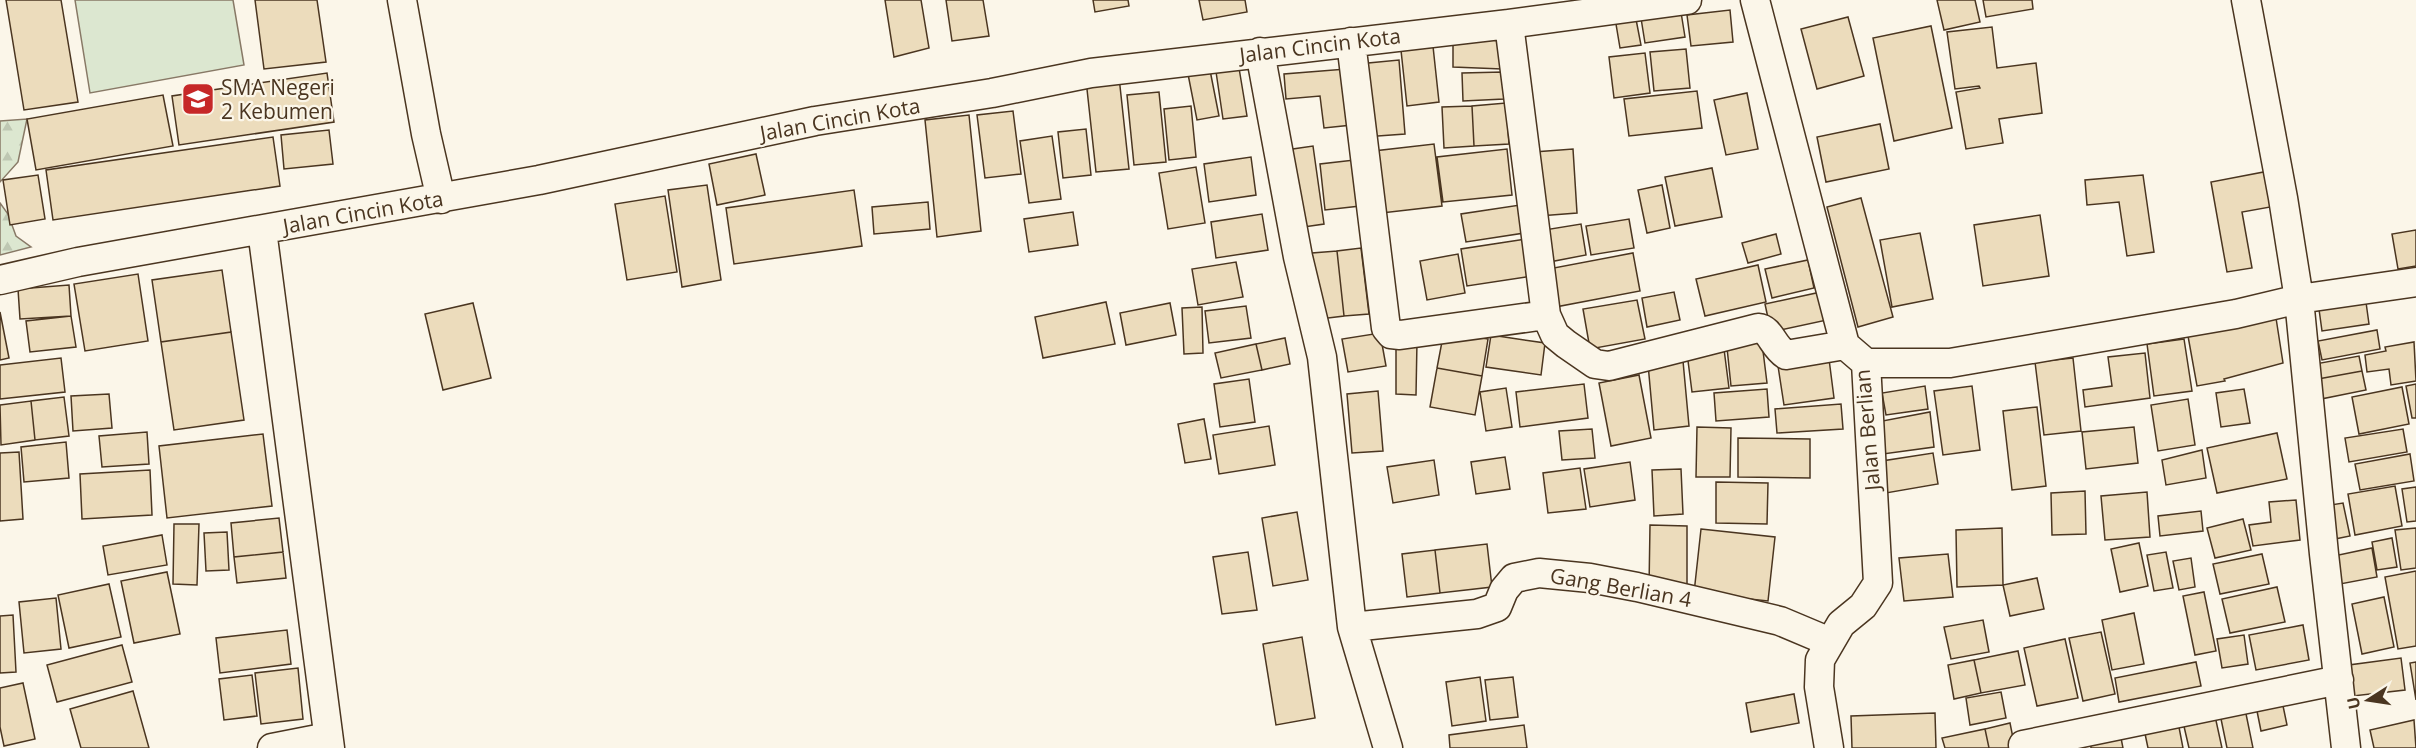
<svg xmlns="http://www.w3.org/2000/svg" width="2416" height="748" viewBox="0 0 2416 748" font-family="'Open Sans',sans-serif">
	<defs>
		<pattern id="forest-firs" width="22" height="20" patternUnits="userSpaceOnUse" patternTransform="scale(1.5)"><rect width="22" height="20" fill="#dce7d0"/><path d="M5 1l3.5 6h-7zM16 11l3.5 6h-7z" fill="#bec7b2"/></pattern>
	</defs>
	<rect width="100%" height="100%" fill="#fbf6e9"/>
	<path fill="#dce7d0" stroke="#887966" stroke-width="1.5" d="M75,0H233L244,65L90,93Z"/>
	<path fill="url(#forest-firs)" stroke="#887966" stroke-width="1.5" d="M27,119L18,162L0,182V121Z
		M0,203L8,214L16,236L31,247L0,255Z"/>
	<path fill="#ecdcbc" stroke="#4a3520" stroke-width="1.5" d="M6,0H61L78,102L24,110Z
		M255,0H317L326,62L264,69Z
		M885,0H921L929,48L894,57Z
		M946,0H983L989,36L952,41Z
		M1093,0H1128L1129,6L1095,12Z
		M1199,0H1245L1247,12L1203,20Z
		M1937,0H1975L1980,22L1944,30Z
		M1983,0H2032L2033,9L1986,17Z
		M1680,6L1685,37L1645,43L1640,12Z
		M1730,10L1733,42L1691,46L1687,15Z
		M1635,14L1641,45L1620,48L1615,18Z
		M1848,17L1864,76L1817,89L1801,29Z
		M1931,26L1952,128L1894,141L1873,38Z
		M1992,27L1997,68L2036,63L2042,113L1999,119L2003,143L1966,149L1956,92L1980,88L1979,86L1955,89L1947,32Z
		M1453,36L1503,37L1502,69L1453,67Z
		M1432,37L1439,102L1407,106L1400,41Z
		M1686,49L1690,88L1654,91L1650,52Z
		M1645,53L1650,93L1614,98L1609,57Z
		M1399,60L1405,134L1364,137L1358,64Z
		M1238,62L1247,116L1223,119L1215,65Z
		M1209,65L1219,116L1197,120L1187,69Z
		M1346,69L1352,125L1324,128L1320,96L1286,99L1284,74Z
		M1503,72L1504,99L1463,101L1462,73Z
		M327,73L334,122L179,145L172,96Z
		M1119,77L1129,169L1096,172L1086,80Z
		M1697,91L1702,128L1629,136L1624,99Z
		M1159,92L1166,162L1134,165L1127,95Z
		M1747,93L1758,149L1726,155L1714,100Z
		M163,95L173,146L36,170L27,119Z
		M1506,103L1509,144L1474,146L1472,106Z
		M1191,106L1196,157L1169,160L1164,109Z
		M1472,106L1474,146L1444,148L1442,107Z
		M1013,111L1021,174L985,178L977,115Z
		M969,115L981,231L937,237L925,120Z
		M1880,124L1889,169L1826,182L1817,137Z
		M1086,129L1091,175L1063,178L1058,132Z
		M329,130L333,164L284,169L281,135Z
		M1052,136L1061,199L1029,203L1020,141Z
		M273,137L280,186L53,220L46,170Z
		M1434,144L1442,206L1373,214L1365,152Z
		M1313,146L1324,224L1297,228L1286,150Z
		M1507,149L1512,195L1443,202L1437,157Z
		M1573,149L1577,213L1539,216L1534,152Z
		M756,154L765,195L717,205L709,164Z
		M1251,157L1256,195L1209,202L1204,164Z
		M1363,159L1369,205L1325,210L1320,164Z
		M1196,167L1205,223L1168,229L1159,173Z
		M1712,168L1722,217L1675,226L1665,177Z
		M2269,171L2276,206L2242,212L2252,268L2227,272L2211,182Z
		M38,175L45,219L10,225L3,180Z
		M2143,175L2154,252L2127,256L2119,202L2087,205L2085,180Z
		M707,185L721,280L682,287L668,190Z
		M1662,185L1670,228L1647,233L1638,190Z
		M854,190L862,246L734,264L726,208Z
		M665,196L677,272L627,280L615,204Z
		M1861,198L1893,317L1858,327L1827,207Z
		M928,202L930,229L874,234L872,207Z
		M1520,205L1524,233L1466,242L1461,214Z
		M1073,212L1078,245L1029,252L1024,219Z
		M1262,214L1268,250L1216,258L1211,222Z
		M2040,215L2049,276L1983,286L1974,225Z
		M1629,219L1634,248L1591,255L1586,226Z
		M1581,224L1586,255L1544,263L1538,231Z
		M2416,230V266L2398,269L2392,234Z
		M1920,233L1933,299L1892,307L1880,240Z
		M1776,234L1781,254L1748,263L1742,243Z
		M1526,239L1532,276L1467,286L1461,249Z
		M1361,248L1369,314L1344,316L1337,251Z
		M1337,251L1344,316L1320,319L1312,253Z
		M1633,253L1640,291L1550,308L1543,270Z
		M1458,254L1465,293L1427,300L1420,261Z
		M1808,260L1814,288L1772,298L1765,269Z
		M1236,262L1243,297L1198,305L1192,269Z
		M1758,265L1766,302L1705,316L1696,279Z
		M222,270L231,332L161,342L152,280Z
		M138,274L148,341L85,351L74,284Z
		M69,285L71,316L20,319L18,289Z
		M1674,292L1680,320L1647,327L1642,298Z
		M1821,292L1827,320L1771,332L1765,304Z
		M2365,295L2369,324L2322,331L2318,302Z
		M1637,300L1645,339L1590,349L1583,309Z
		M1106,302L1115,344L1043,358L1035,317Z
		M473,303L491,378L443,390L425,314Z
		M1170,303L1176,335L1126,345L1120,313Z
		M1246,306L1251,338L1209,343L1205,311Z
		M1202,307L1203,353L1184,354L1182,308Z
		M0,312L9,358L0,360Z
		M71,316L76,347L30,352L26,321Z
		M2276,318L2283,363L2224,379L2225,381L2197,386L2188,336Z
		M2377,330L2380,349L2322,360L2318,341Z
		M1444,331L1488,339L1482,376L1437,368Z
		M231,332L244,420L174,430L161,342Z
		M1380,333L1386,366L1348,372L1342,339Z
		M1491,335L1545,343L1541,375L1486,367Z
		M1761,335L1767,383L1731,386L1726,338Z
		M1285,338L1290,364L1262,370L1256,344Z
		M2184,339L2192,391L2154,396L2147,344Z
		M1396,340L1417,341L1416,395L1396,394Z
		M2414,342L2416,381L2391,385L2389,369L2367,372L2365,355L2386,351L2385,347Z
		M1256,344L1262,370L1221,378L1215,353Z
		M1724,349L1729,388L1692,392L1687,353Z
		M2145,353L2150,398L2085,407L2083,390L2112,386L2108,357Z
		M2359,356L2362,371L2318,379L2315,364Z
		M61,358L65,392L0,399V365Z
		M2073,358L2081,431L2044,435L2035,362Z
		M1829,359L1834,398L1784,405L1778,366Z
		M1683,361L1689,426L1654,430L1648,364Z
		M1437,368L1482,376L1475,415L1430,407Z
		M2362,371L2366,390L2321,399L2318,379Z
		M1639,375L1651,438L1611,446L1599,383Z
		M1249,379L1255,422L1220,427L1214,384Z
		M1584,384L1588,418L1520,427L1516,392Z
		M2416,384V418H2412L2406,386Z
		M1925,386L1928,409L1886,415L1882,393Z
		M1972,386L1980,450L1943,455L1934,391Z
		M2402,387L2409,424L2359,434L2352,397Z
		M1506,388L1512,427L1486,431L1480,392Z
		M1767,389L1769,417L1716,421L1714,393Z
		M2244,389L2250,423L2221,427L2216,393Z
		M1378,391L1383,451L1352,453L1347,394Z
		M109,394L112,428L73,431L71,396Z
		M64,397L69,436L35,440L31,401Z
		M2188,399L2195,445L2158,451L2151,405Z
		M31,401L35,440L1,445L0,405Z
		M1841,404L1843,429L1777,433L1775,409Z
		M2037,407L2046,486L2012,490L2003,411Z
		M1930,412L1934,447L1883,454L1877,422Z
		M1204,419L1211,459L1185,463L1178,424Z
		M1269,426L1275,465L1219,474L1213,435Z
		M1697,427L1731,428L1730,477H1696Z
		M2134,427L2138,463L2086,469L2082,432Z
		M1592,429L1595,458L1562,460L1559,431Z
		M2403,429L2407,452L2349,462L2345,438Z
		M147,432L149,464L102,467L99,436Z
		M2277,433L2287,479L2217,493L2207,448Z
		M263,434L272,506L167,518L159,446Z
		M1738,438L1810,439V478L1738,477Z
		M66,442L69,478L24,482L21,447Z
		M2202,450L2206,478L2166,485L2162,460Z
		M19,452L23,519L0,521V453Z
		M1933,453L1938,484L1886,493L1882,461Z
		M2410,454L2414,481L2360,490L2355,464Z
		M1505,457L1510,489L1476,494L1471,462Z
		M1434,460L1439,495L1393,503L1387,467Z
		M1630,462L1635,500L1590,507L1584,469Z
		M1580,468L1586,509L1548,513L1543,473Z
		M1681,469L1683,514L1654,516L1652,470Z
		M150,470L152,515L82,519L80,474Z
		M1716,482L1768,483L1767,524L1716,523Z
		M2395,486L2402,526L2355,535L2348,494Z
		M2416,487V521L2407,522L2402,489Z
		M2085,491L2086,534L2052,535L2051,493Z
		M2147,492L2150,537L2105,540L2101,496Z
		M2296,500L2300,540L2253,546L2249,525L2271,522L2269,502Z
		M2343,503L2350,536L2330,540L2324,506Z
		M2201,511L2203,531L2160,536L2158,516Z
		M1297,512L1308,580L1273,586L1262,518Z
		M279,518L283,552L234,557L231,523Z
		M2243,519L2251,550L2215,558L2207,528Z
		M174,524H199L197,585L173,584Z
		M1650,525L1687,526V588H1649Z
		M2002,528L2003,585L1957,587L1956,530Z
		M2416,528V568L2401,570L2395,530Z
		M1701,529L1775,537L1768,601L1694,593Z
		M227,532L229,570L206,571L204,533Z
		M162,535L167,565L108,575L103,546Z
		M2392,538L2397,567L2377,570L2372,542Z
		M2139,543L2148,586L2120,592L2111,549Z
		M1487,544L1492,587L1440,593L1435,550Z
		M2372,548L2377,577L2335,585L2329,557Z
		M1435,550L1440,593L1407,597L1402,554Z
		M283,552L286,578L237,583L234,557Z
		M1248,552L1257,610L1222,614L1213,557Z
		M2166,552L2173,588L2154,591L2147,555Z
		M1948,554L1953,597L1904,601L1899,558Z
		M2262,554L2269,584L2220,594L2213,564Z
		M2191,558L2195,587L2179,590L2173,561Z
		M2416,571V646L2398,649L2385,577Z
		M167,572L180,634L134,643L121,581Z
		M2037,578L2044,609L2010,616L2003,585Z
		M109,584L121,637L69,648L58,595Z
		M2277,587L2285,622L2230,633L2222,599Z
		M2204,592L2216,651L2195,655L2183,596Z
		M2384,597L2394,647L2362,654L2352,604Z
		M56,598L61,649L24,653L19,602Z
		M2134,613L2144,664L2112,670L2102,620Z
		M13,615L16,672L0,673V616Z
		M1983,620L1989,652L1951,659L1944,627Z
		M2303,625L2309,660L2256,670L2249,635Z
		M287,630L291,664L220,673L216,638Z
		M2101,632L2115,694L2083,701L2069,638Z
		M2244,635L2248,664L2222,668L2217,639Z
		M1302,637L1315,718L1276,725L1263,644Z
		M2065,639L2078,698L2037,706L2024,648Z
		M122,645L132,682L57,702L47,665Z
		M2018,651L2025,685L1981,693L1974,660Z
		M2401,658L2405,690L2353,696L2349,665Z
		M1974,660L1981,693L1954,699L1948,665Z
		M2196,662L2201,686L2119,702L2115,678Z
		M2416,662V700L2410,663Z
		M298,668L303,719L261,724L255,673Z
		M252,675L257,716L224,720L219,679Z
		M1480,677L1486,721L1452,726L1446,682Z
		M1513,677L1518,717L1490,720L1485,680Z
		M23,683L35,739L4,746L0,727V688Z
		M133,691L149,748H81L70,709Z
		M2001,692L2006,718L1970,725L1966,698Z
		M1794,694L1799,723L1751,732L1746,703Z
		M2282,701L2287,725L2261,731L2256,706Z
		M2245,709L2253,748H2227L2220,714Z
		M1935,713L1936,748H1852L1851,716Z
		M2215,716L2222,748H2189L2183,722Z
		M2414,720L2416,748H2374L2370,730Z
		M2178,722L2183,748H2148L2144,729Z
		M2010,723L2015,748H1989L1985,729Z
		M1524,725L1527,748H1450L1449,735Z
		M1985,729L1989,748H1945L1942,738Z
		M2120,733L2123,748H2091L2090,738Z"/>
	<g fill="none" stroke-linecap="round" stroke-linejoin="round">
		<defs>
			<path id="street" d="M402,0L426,134L441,199
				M1755,0L1845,345L1866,363L1878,583L1863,606L1841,624L1820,660L1819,687L1829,748
				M2246,0L2283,198L2299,299L2324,554L2346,748
				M1509,24L1546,315L1555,335L1566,344L1595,364L1609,366L1758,328C1771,329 1772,346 1786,355L1845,345
				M1351,42L1386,328L1391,334L1400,335L1546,315
				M1260,52L1298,257L1322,357L1352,627L1388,748
				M262,230L330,748
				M0,280L78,262L539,180L815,121L992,93L1091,73L1509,24L1687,0
				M1866,363H1950L2236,314L2299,299L2416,282
				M1352,627L1477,614L1497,607L1504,590L1514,578L1539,573L1590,578L1637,587L1780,621L1830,642
				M2023,745L2339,680
				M272,748L328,737"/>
		</defs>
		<use href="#street" stroke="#4a3520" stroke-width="31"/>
		<use href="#street" stroke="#fbf6e9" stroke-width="28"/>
	</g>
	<defs>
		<symbol id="school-square" viewBox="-11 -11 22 22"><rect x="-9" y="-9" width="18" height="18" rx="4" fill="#c62828" stroke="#fbf6e9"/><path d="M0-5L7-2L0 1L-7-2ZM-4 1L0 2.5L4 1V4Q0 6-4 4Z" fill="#fff"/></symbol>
	</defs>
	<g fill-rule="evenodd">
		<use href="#school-square" x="179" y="80" width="38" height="38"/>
	</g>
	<g text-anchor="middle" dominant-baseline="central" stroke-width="4.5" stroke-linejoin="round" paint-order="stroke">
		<g font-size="21" fill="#4a3520" stroke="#fbf6e9">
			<text transform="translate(1320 45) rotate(-7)">Jalan Cincin Kota</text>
			<text transform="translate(840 119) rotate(-10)">Jalan Cincin Kota</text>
			<text transform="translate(363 212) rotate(-10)">Jalan Cincin Kota</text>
			<text transform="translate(1867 430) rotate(-95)">Jalan Berlian</text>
			<text transform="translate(1621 587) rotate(10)">Gang Berlian 4</text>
		</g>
		<g font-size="21" fill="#4a3520" stroke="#fbf6e9" text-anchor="start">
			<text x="221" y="87">SMA Negeri<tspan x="221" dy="24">2 Kebumen</tspan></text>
		</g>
	</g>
	<g transform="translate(2368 700) rotate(258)" stroke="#fbf6e9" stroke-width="4.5" paint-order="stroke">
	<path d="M0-4.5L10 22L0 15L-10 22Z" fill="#4a3520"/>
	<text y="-9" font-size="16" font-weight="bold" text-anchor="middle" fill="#4a3520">U</text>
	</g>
</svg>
